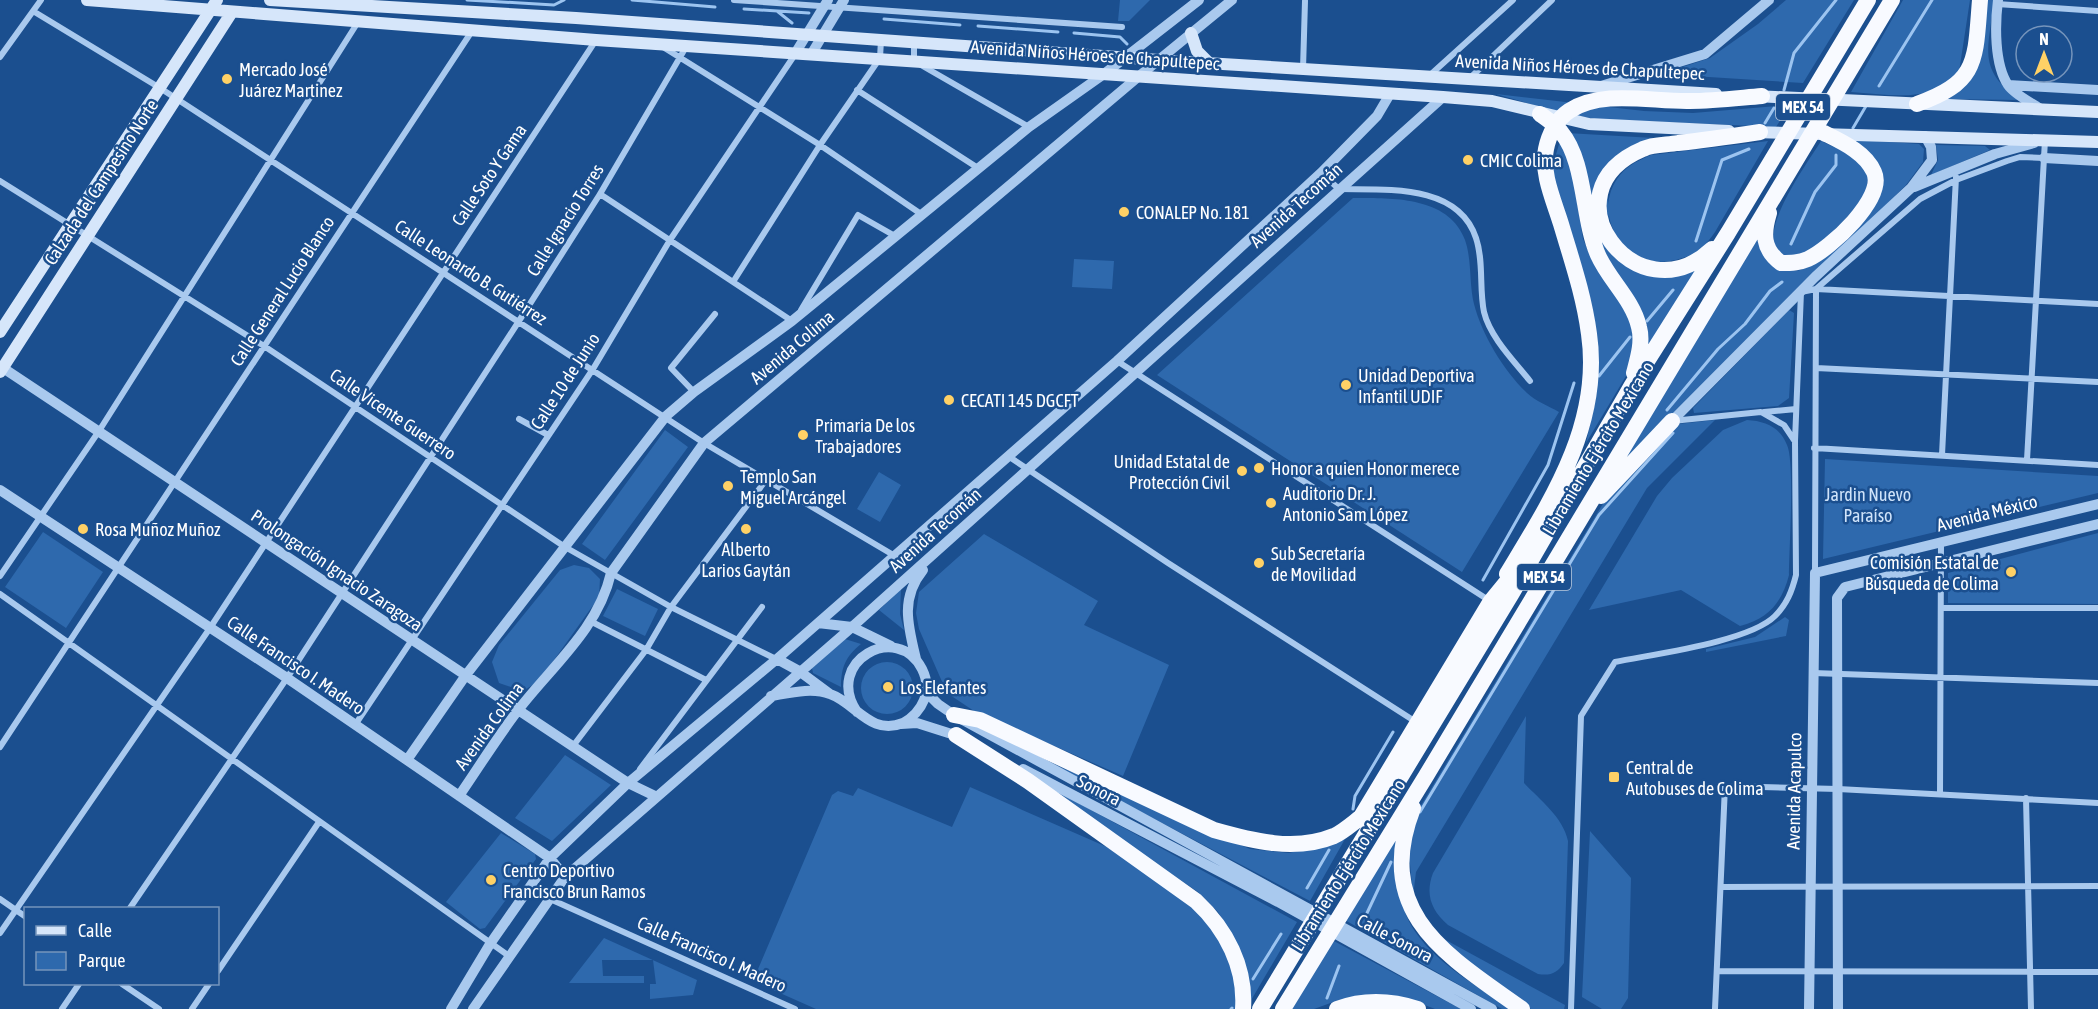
<svg xmlns="http://www.w3.org/2000/svg" width="2098" height="1009" viewBox="0 0 2098 1009" font-family="'Asap Condensed',sans-serif">
	<rect width="100%" height="100%" fill="#1b4f8f"/>
	<path fill="#2e69ad" d="M1120,0H1150L1129,21H1118Z
		M1786,0H1854L1803,83L1661,74L1710,58L1758,24Z
		M1903,0H1970L1959,72C1932,105 1888,94 1851,92Z
		M1987,0H1994C1989,49 1976,68 2019,100L1948,99C1986,77 1982,39 1987,0Z
		M1496,94L1644,111L1693,113L1790,105L1776,127L1594,119L1551,110Z
		M1567,133L1671,139L1607,170L1610,251C1635,279 1666,283 1700,268L1647,349L1598,245Z
		M1846,139L1919,144L1924,149L1923,162L1906,185L1617,468L1759,233L1795,271C1821,269 1878,212 1882,187Z
		M1560,141L1571,164L1583,239L1591,257L1626,308L1635,337L1629,371L1586,443L1596,398L1554,179V161Z
		M1768,141L1715,232C1702,251 1692,257 1670,261C1624,269 1589,213 1620,175C1629,164 1640,160 1651,155Z
		M1821,141L1855,157L1869,175L1864,199L1812,254C1805,254 1795,257 1788,256C1744,248 1811,158 1821,141Z
		M1936,145L1985,146L1990,150L1931,175L1938,160Z
		M1353,198C1391,198 1449,196 1465,240C1472,260 1469,284 1474,304C1482,335 1504,371 1527,393C1535,401 1549,406 1559,412L1462,572L1157,375Z
		M1074,259L1114,261L1112,289L1072,287Z
		M1789,310L1794,313L1789,398L1778,406L1694,413L1693,408Z
		M1715,420L1647,488L1416,872L1413,896L1409,853L1417,812L1607,497L1678,424Z
		M1747,420C1765,421 1780,427 1787,445C1795,462 1789,550 1789,575C1782,603 1768,619 1740,626L1681,590L1589,610L1657,496L1672,478L1723,430Z
		M665,430L688,447L605,560L582,544Z
		M1825,459L2098,476V493L1823,559Z
		M879,472L901,485L880,522L857,509Z
		M43,532L103,572L66,628L5,587Z
		M2098,533V604L1948,603V573Z
		M984,534L1098,601L1084,625L1169,665L1123,776L974,711L947,693L919,629L916,613L919,592Z
		M574,565L589,568L600,579L599,597L539,681L523,691L499,683L492,662L499,645L560,570Z
		M617,589L658,609L645,636L603,616Z
		M901,589L900,614L904,630L879,610Z
		M1785,617L1789,620L1786,636L1706,652V649L1755,637Z
		M845,639L861,644C846,656 841,667 841,687L813,673L812,668Z
		M861 688a26 26 0 1 1 52 0a26 26 0 1 1-52 0Z
		M1526,716L1524,783C1540,800 1563,817 1568,841L1564,963C1557,973 1551,976 1538,974L1448,925C1431,910 1425,894 1433,873Z
		M565,755L611,785L552,841L515,818Z
		M1037,757L1250,849L1289,853L1345,839L1310,901Z
		M1023,773L1297,922L1250,1002L1231,933L1218,912L1198,892Z
		M970,787L1107,847L1183,897L1217,932L1233,970L1237,1009H816L753,981L832,795L838,791L853,796L858,788L952,827Z
		M1590,831L1631,878L1628,998L1621,1009H1602L1582,997Z
		M1398,832C1399,853 1398,875 1401,896C1408,949 1471,981 1510,1009H1502L1343,919Z
		M501,833L535,854L536,859L485,928L480,929L446,902Z
		M1433,933L1565,1005L1564,1009H1531L1448,950Z
		M604,938L697,980L693,995L650,999V984H656L653,960H602L603,976H644V983H569Z
		M1332,940L1461,1009H1435L1409,999L1336,1001L1314,1009H1291Z"/>
	<g fill="none" stroke-linecap="round" stroke-linejoin="round">
		<path stroke="#9cc4f0" stroke-width="3" d="M467,0L554,5L564,0
			M632,0L715,7
			M744,9L809,13
			M777,11L792,23
			M884,19L960,25
			M978,26L1058,32
			M1074,33L1120,37L1127,44
			M1879,86L1932,0
			M1784,90L1794,53L1836,0
			M1765,123L1774,108
			M1853,128L1866,106
			M1696,241L1722,160L1749,149
			M1791,244L1815,192L1836,165V155
			M1647,321L1673,290
			M1599,376L1630,337
			M1667,410L1718,349L1745,324L1770,291L1782,282
			M1483,580L1548,465L1574,383
			M1353,809L1355,796L1393,732
			M1420,812L1599,515L1673,433
			M1307,888L1329,850
			M1367,913L1391,862
			M1253,979L1281,934
			M1327,998L1339,966
			M1231,1009L1232,1008"/>
		<path stroke="#a9c9ee" stroke-width="6" d="M734,0L1122,27
			M1997,4L2098,11
			M33,11L160,88L704,443L895,556
			M914,43V61L1029,127
			M663,47L820,145L921,214
			M0,57L41,0
			M1303,69L1305,1
			M1429,76L1513,0
			M1470,78L1552,0
			M857,90L978,168
			M1321,173L1339,189C1385,190 1458,183 1476,238C1484,262 1479,288 1484,312C1490,337 1514,361 1530,381
			M0,181L264,346L565,547L671,607L776,659
			M600,194L792,321
			M733,282L820,145L880,58L881,40
			M801,310L858,215L895,236
			M1117,361L1490,601
			M1816,368L2098,382
			M694,392L671,368L715,314
			M1764,412L1796,409
			M519,419L548,435
			M1672,421L1761,412L1784,425L1794,440
			M1814,448L2098,465
			M1942,455L1956,177
			M1008,456L1168,563L1416,722
			M2027,460L2045,140
			M1815,573L1816,289L1920,199L1956,180L2007,161L2020,157L2044,158
			M0,576L99,431L358,22
			M0,594L509,956
			M1941,608H2098
			M592,622L706,680
			M1813,673L2098,683
			M355,725L593,369L670,240L796,53
			M573,746L646,650L671,607L766,480
			M0,747L472,31
			M640,769L762,607
			M1940,794L1941,542
			M2026,798L2031,1009
			M1722,887L2098,886
			M0,899L26,917
			M550,899L795,1009
			M130,908L287,678L519,321L600,194L686,47
			M0,933L210,628L596,40
			M218,971L319,822
			M1718,971L2098,972
			M122,984L159,1009
			M62,1009L79,984
			M192,1009L209,984
			M1571,1009L1581,716L1615,662C1653,654 1749,642 1775,616C1787,604 1792,591 1796,575L1795,441L1801,292L1816,289L2098,304
			M1715,1009L1725,786L1838,789L2098,803"/>
		<path stroke="#a9c9ee" stroke-width="10" d="M1998,0C1995,24 1994,64 2008,85C2014,94 2030,102 2039,108
			M796,52L828,0
			M812,53L844,0
			M2008,85L2098,90
			M1601,86L1705,54L1769,0
			M2044,158L2098,161
			M1914,187L1995,154L2034,143
			M0,366L628,783L655,796
			M1672,421L1815,277L1911,188L1932,160L1931,147L1925,136
			M0,490L287,678L550,858L565,877
			M818,623L852,627L891,646
			M777,659L799,671L830,694
			M916,659C908,626 900,598 923,570
			M926,692L938,704L954,715L1492,1009
			M771,696C789,693 812,687 830,694C856,703 870,736 903,723C912,718 920,710 924,700C928,690 927,679 922,669C898,621 823,661 857,712
			M901,724L917,723L961,737
			M407,760L466,675L666,416L694,392L792,321L1029,127L1104,74L1199,0
			M1023,769L1278,902L1471,1009
			M459,796C479,767 498,736 519,709C553,665 598,629 611,573L704,443L1138,77L1232,0
			M451,1009L490,944L550,858L628,783L777,659L1117,361L1321,173L1377,116L1390,94
			M473,1009L565,877L852,627L1443,97
			M1809,1009L1815,573L2098,504
			M1838,1009L1837,598L1845,587L2098,524"/>
		<path stroke="#d6e6fa" stroke-width="12" d="M87,0L596,40L1443,97L1492,101L1589,124L1729,131
			M270,0L576,18L1173,61L1716,94
			M1191,33L1197,51L1209,63
			M1755,96L2098,112
			M1753,132L2098,142
			M0,332L217,0
			M0,372L232,12"/>
		<path stroke="#f8faff" stroke-width="16" d="M1917,104C1979,82 1975,60 1980,0
			M1540,114C1547,119 1556,125 1561,132C1586,162 1582,219 1598,255C1609,280 1633,300 1639,327C1643,342 1638,358 1634,373
			M1769,213C1763,233 1762,249 1781,263C1791,263 1799,263 1808,259C1830,249 1886,198 1874,172C1865,152 1842,142 1824,133
			M1712,249C1637,320 1541,192 1643,149C1653,144 1667,145 1678,143C1706,140 1733,136 1760,132
			M1601,496L1672,421
			M1507,574C1551,501 1602,424 1589,334C1584,296 1572,261 1561,224C1554,201 1541,173 1546,149C1549,134 1557,119 1569,111C1602,89 1652,102 1690,101C1714,101 1738,98 1762,96
			M954,715L980,720L1214,830C1253,841 1295,852 1334,836C1343,832 1353,823 1361,817L1491,601L1518,568
			M956,735L1028,781L1196,901C1226,929 1246,967 1243,1009
			M1413,808C1372,914 1448,956 1522,1009
			M1260,1009L1512,593L1632,385L1728,233L1868,0
			M1283,1009L1426,776L1892,0
			M1337,1009C1364,999 1390,1000 1418,1009"/>
	</g>
	<g fill="#ffd166" stroke="#1b4f8f" stroke-width="2">
		<circle cx="227" cy="79" r="6"/>
		<circle cx="1468" cy="160" r="6"/>
		<circle cx="1124" cy="212" r="6"/>
		<circle cx="1346" cy="385" r="6"/>
		<circle cx="949" cy="400" r="6"/>
		<circle cx="803" cy="435" r="6"/>
		<circle cx="1259" cy="468" r="6"/>
		<circle cx="1242" cy="471" r="6"/>
		<circle cx="728" cy="486" r="6"/>
		<circle cx="1271" cy="503" r="6"/>
		<circle cx="83" cy="529" r="6"/>
		<circle cx="746" cy="529" r="6"/>
		<circle cx="1259" cy="563" r="6"/>
		<circle cx="2011" cy="572" r="6"/>
		<circle cx="888" cy="687" r="6"/>
		<rect x="1608" y="771" width="12" height="12" rx="3"/>
		<circle cx="491" cy="880" r="6"/>
	</g>
	<g text-anchor="middle" dominant-baseline="central" stroke-width="5" stroke-linejoin="round" paint-order="stroke">
		<g fill="#1b4f8f" stroke="#bbcadd" stroke-width="1.5">
			<rect x="1776" y="94" width="54" height="26" rx="4.5"/>
			<rect x="1517" y="564" width="54" height="26" rx="4.5"/>
		</g>
		<g font-size="16" font-weight="bold" fill="#fff">
			<text x="1803" y="107">MEX 54</text>
			<text x="1544" y="577">MEX 54</text>
		</g>
		<g font-size="18" fill="#fff" stroke="#1b4f8f">
			<text transform="translate(1095 55) rotate(4)">Avenida Niños Héroes de Chapultepec</text>
			<text transform="translate(1580 67) rotate(3)">Avenida Niños Héroes de Chapultepec</text>
			<text transform="translate(489 175) rotate(-56)">Calle Soto Y Gama</text>
			<text transform="translate(101 182) rotate(-57)">Calzada del Campesino Norte</text>
			<text transform="translate(1296 205) rotate(-42)">Avenida Tecomán</text>
			<text transform="translate(565 220) rotate(-58)">Calle Ignacio Torres</text>
			<text transform="translate(471 272) rotate(33)">Calle Leonardo B. Gutiérrez</text>
			<text transform="translate(282 291) rotate(-57)">Calle General Lucio Blanco</text>
			<text transform="translate(792 347) rotate(-40)">Avenida Colima</text>
			<text transform="translate(565 381) rotate(-57)">Calle 10 de Junio</text>
			<text transform="translate(393 414) rotate(34)">Calle Vicente Guerrero</text>
			<text transform="translate(1598 448) rotate(-59)">Libramiento Ejército Mexicano</text>
			<text transform="translate(1987 513) rotate(-14)">Avenida México</text>
			<text transform="translate(935 530) rotate(-42)">Avenida Tecomán</text>
			<text transform="translate(337 570) rotate(34)">Prolongación Ignacio Zaragoza</text>
			<text transform="translate(296 665) rotate(34)">Calle Francisco I. Madero</text>
			<text transform="translate(489 726) rotate(-54)">Avenida Colima</text>
			<text transform="translate(1099 790) rotate(27)">Sonora</text>
			<text transform="translate(1794 791) rotate(-89)">Avenida Acapulco</text>
			<text transform="translate(1348 865) rotate(-58)">Libramiento Ejército Mexicano</text>
			<text transform="translate(1395 938) rotate(28)">Calle Sonora</text>
			<text transform="translate(712 954) rotate(24)">Calle Francisco I. Madero</text>
		</g>
		<g font-size="18" fill="#fff" stroke="#1b4f8f" text-anchor="start">
			<text x="239" y="69">Mercado José<tspan x="239" dy="21">Juárez Martinez</tspan></text>
			<text x="1480" y="160">CMIC Colima</text>
			<text x="1136" y="212">CONALEP No. 181</text>
			<text x="1358" y="375">Unidad Deportiva<tspan x="1358" dy="21">Infantil UDIF</tspan></text>
			<text x="961" y="400">CECATI 145 DGCFT</text>
			<text x="815" y="425">Primaria De los<tspan x="815" dy="21">Trabajadores</tspan></text>
			<text x="1230" y="461" text-anchor="end">Unidad Estatal de<tspan x="1230" dy="21">Protección Civil</tspan></text>
			<text x="1271" y="468">Honor a quien Honor merece</text>
			<text x="740" y="476">Templo San<tspan x="740" dy="21">Miguel Arcángel</tspan></text>
			<text x="1283" y="493">Auditorio Dr. J.<tspan x="1283" dy="21">Antonio Sam López</tspan></text>
			<text x="95" y="529">Rosa Muñoz Muñoz</text>
			<text x="746" y="549" text-anchor="middle">Alberto<tspan x="746" dy="21">Larios Gaytán</tspan></text>
			<text x="1271" y="553">Sub Secretaría<tspan x="1271" dy="21">de Movilidad</tspan></text>
			<text x="1999" y="562" text-anchor="end">Comisión Estatal de<tspan x="1999" dy="21">Búsqueda de Colima</tspan></text>
			<text x="900" y="687">Los Elefantes</text>
			<text x="1626" y="767">Central de<tspan x="1626" dy="21">Autobuses de Colima</tspan></text>
			<text x="503" y="870">Centro Deportivo<tspan x="503" dy="21">Francisco Brun Ramos</tspan></text>
		</g>
		<g font-size="18" fill="#cfe3fa" stroke="#1b4f8f">
			<text x="1868" y="494">Jardin Nuevo<tspan x="1868" dy="21">Paraíso</tspan></text>
		</g>
	</g>
	<rect x="24" y="907" width="195" height="78" fill="#1b4f8f" stroke="#7695bc" stroke-width="1.5"/>
	<rect x="36" y="926" width="30" height="9" fill="#d6e6fa" stroke="#7695bc" stroke-width="1.5"/>
	<text x="78" y="937" font-size="18" fill="#ffffff">Calle</text>
	<rect x="36" y="952" width="30" height="18" fill="#2e69ad" stroke="#7695bc" stroke-width="1.5"/>
	<text x="78" y="967" font-size="18" fill="#ffffff">Parque</text>
	<g transform="translate(2044 54)"><circle r="28" fill="#1b4f8f" stroke="#7695bc" stroke-width="1.5"/>
	<path d="M0-4.5L10 22L0 15L-10 22Z" fill="#ffd166"/>
	<text y="-9" font-size="16" font-weight="bold" text-anchor="middle" fill="#ffffff">N</text>
	</g>
</svg>
